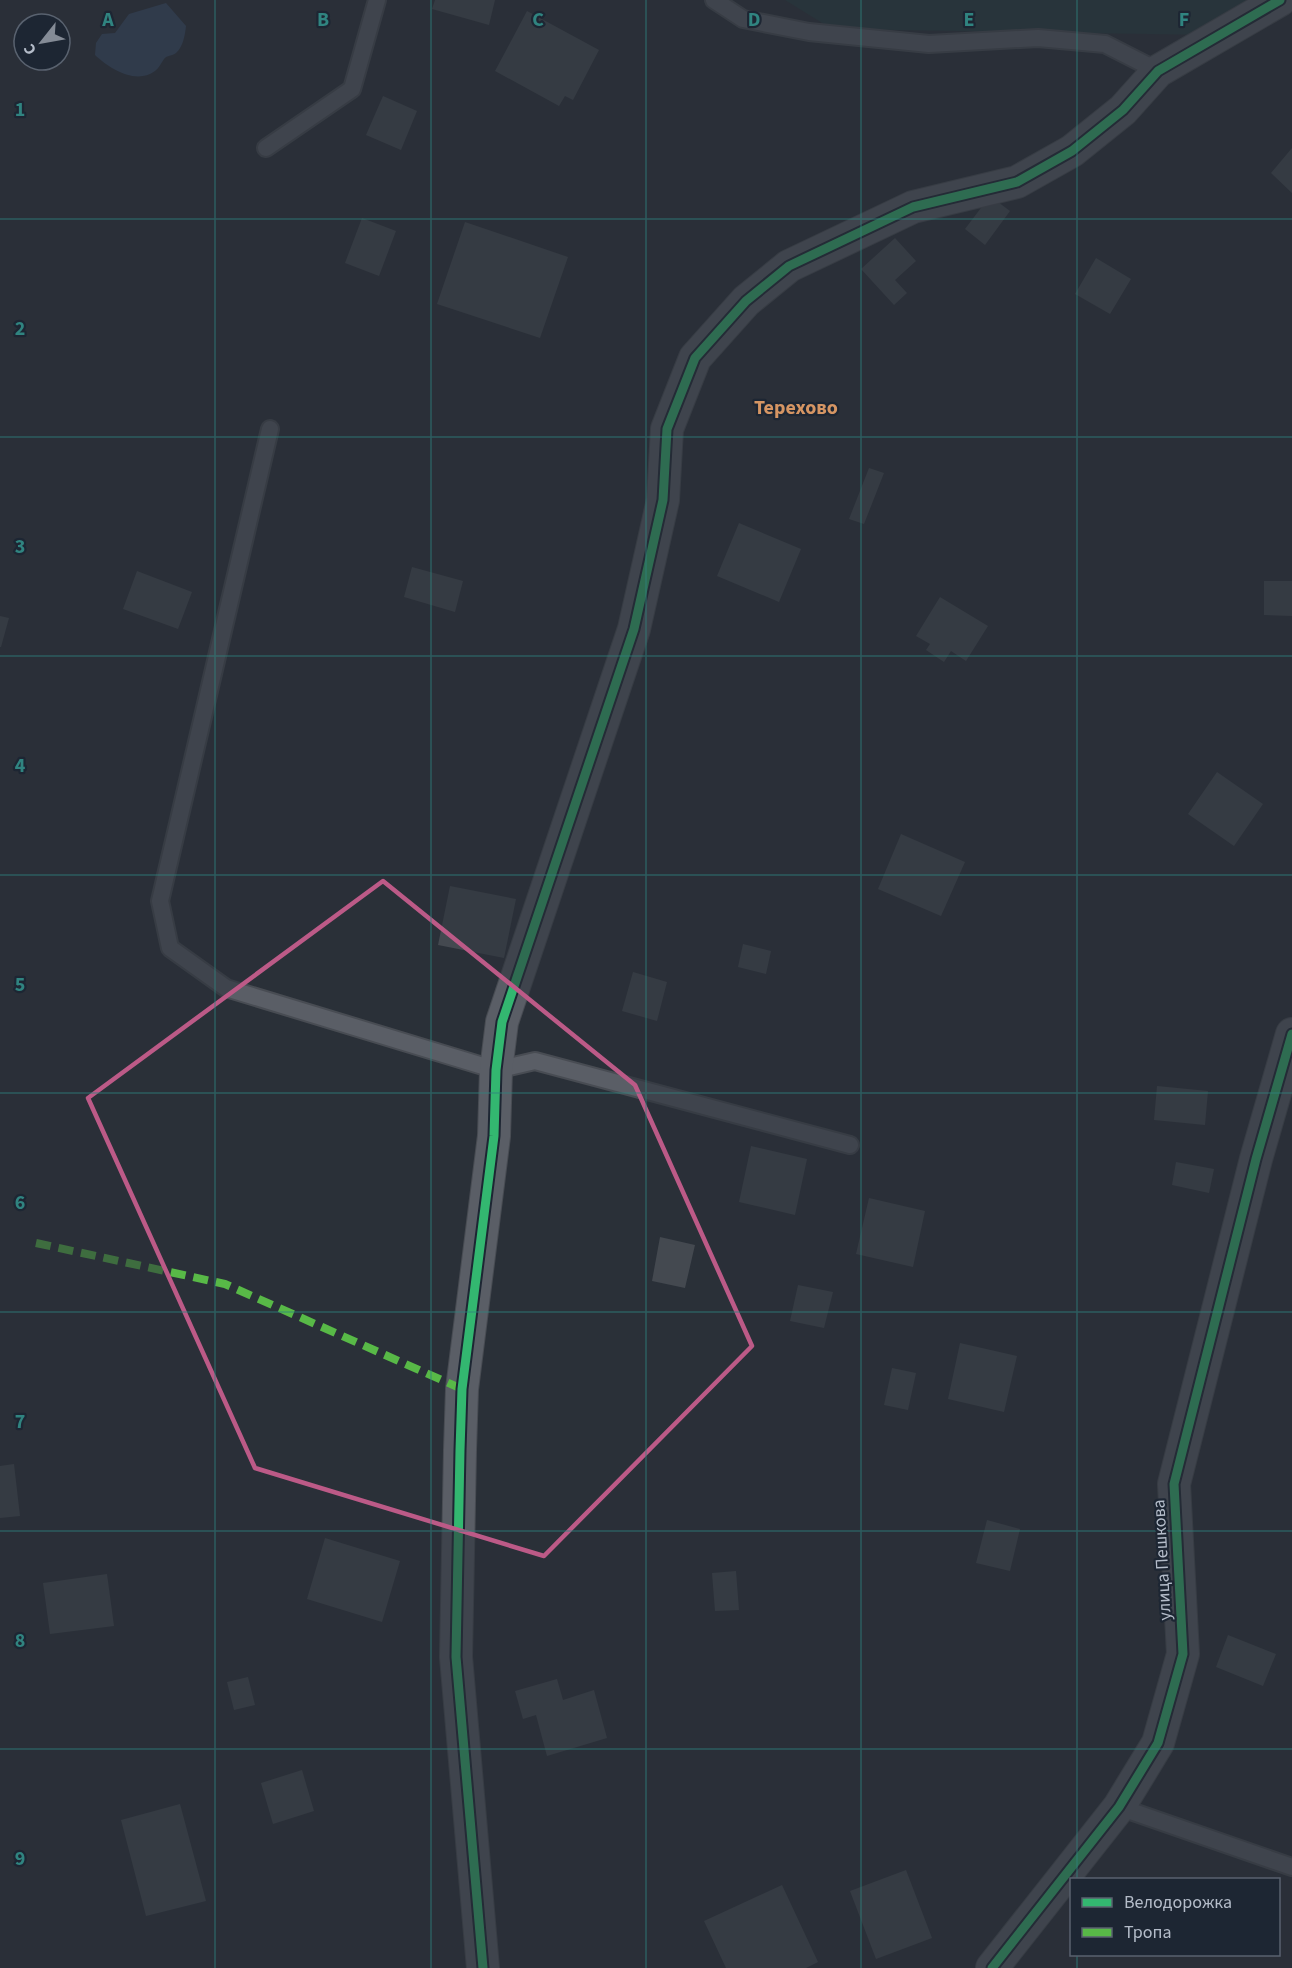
<svg xmlns="http://www.w3.org/2000/svg" width="1292" height="1968" viewBox="0 0 1292 1968" font-family="'Source Sans 3',sans-serif">
	<rect width="100%" height="100%" fill="#2a3038"/>
	<path fill="#273a3e" d="M785,0H1292L1213,35L832,29Z"/>
	<path fill="#384963" d="M166,3L186,26C185,35 183,47 176,53C172,56 167,55 164,59C161,63 159,68 155,71C136,85 110,69 95,55L96,43L102,34L115,33L129,14Z"/>
	<path fill="#444950" d="M435,0H495L489,25L432,9Z
		M527,11L599,50L573,100L565,96L559,106L495,71Z
		M383,96L417,111L401,150L366,135Z
		M1292,148V193L1271,173Z
		M990,196L1010,211L985,245L965,229Z
		M362,218L396,231L379,276L345,263Z
		M465,222L568,257L540,338L437,304Z
		M895,238L916,261L895,280L907,293L894,305L861,269Z
		M1096,258L1131,279L1110,314L1075,294Z
		M869,468L884,473L864,524L849,519Z
		M739,523L801,549L779,602L717,576Z
		M412,567L463,581L455,612L404,597Z
		M137,571L192,592L178,629L123,609Z
		M1264,581H1292V616L1264,615Z
		M940,597L988,626L966,661L951,651L944,662L926,650L930,644L916,636Z
		M0,616L9,618L1,647H0Z
		M1217,772L1263,804L1234,846L1188,814Z
		M901,834L965,862L941,916L878,889Z
		M450,886L516,899L504,958L438,945Z
		M743,944L771,951L766,974L738,967Z
		M633,972L667,982L657,1021L622,1011Z
		M1157,1086L1208,1091L1205,1125L1154,1120Z
		M751,1146L807,1159L795,1215L739,1202Z
		M1176,1162L1214,1169L1209,1193L1172,1185Z
		M869,1198L925,1211L913,1267L856,1254Z
		M660,1237L695,1245L685,1288L652,1281Z
		M798,1285L833,1292L824,1328L790,1321Z
		M960,1343L1017,1356L1004,1412L948,1399Z
		M892,1368L916,1373L908,1410L884,1405Z
		M14,1464L20,1516L0,1518V1466Z
		M987,1520L1020,1529L1010,1571L976,1563Z
		M325,1538L400,1561L382,1622L307,1599Z
		M736,1571L739,1610L715,1611L712,1573Z
		M107,1574L114,1626L50,1634L43,1583Z
		M1228,1635L1276,1654L1263,1686L1216,1667Z
		M248,1677L255,1705L234,1710L227,1682Z
		M557,1679L563,1700L594,1690L607,1738L547,1756L536,1715L523,1719L515,1691Z
		M302,1770L314,1811L273,1824L261,1783Z
		M180,1804L206,1901L146,1916L121,1820Z
		M906,1870L932,1938L876,1959L850,1891Z
		M782,1885L818,1962L806,1968H726L704,1921Z"/>
	<g fill="none" stroke-linecap="round" stroke-linejoin="round">
		<defs>
			<path id="service" d="M714,0L743,19L809,32L929,44L1038,38L1105,44L1158,71
				M266,148L352,89L377,0
				M270,429L160,901L170,948L226,988L496,1070L535,1061L850,1145
				M1119,1807L1292,1867"/>
			<path id="minor" d="M483,1968L456,1657L460,1450L462,1389L494,1136L496,1070L502,1022L634,629L663,500L667,429L695,358L746,301L789,266L913,207L1017,182L1072,151L1123,110L1158,71L1280,0
				M992,1968L1119,1807L1158,1743L1183,1654L1174,1484L1256,1159L1292,1034"/>
		</defs>
		<use href="#service" stroke="#484c53" stroke-width="20"/>
		<use href="#minor" stroke="#484c53" stroke-width="34"/>
		<use href="#service" stroke="#5a5e66" stroke-width="16"/>
		<use href="#minor" stroke="#5a5e66" stroke-width="32"/>
		<path stroke="#58b947" stroke-width="8" stroke-dasharray="15 8" stroke-linecap="butt" d="M36,1243L225,1284L462,1389"/>
		<defs>
			<path id="cycleway" d="M483,1968L456,1657L460,1450L462,1389L494,1136L496,1070L502,1022L634,629L663,500L667,429L695,358L746,301L789,266L913,207L1017,182L1072,151L1123,110L1158,71L1280,0
				M992,1968L1119,1807L1158,1743L1183,1654L1174,1484L1256,1159L1292,1034"/>
		</defs>
		<use href="#cycleway" stroke="#1d2633" stroke-width="13"/>
		<use href="#cycleway" stroke="#33b770" stroke-width="9"/>
	</g>
	<path d="M0 0H1292V1968H0ZM383,881L635,1085L752,1346L544,1556L255,1468L88,1098Z" fill="#2a3038" fill-opacity=".55" fill-rule="evenodd"/>
	<path fill="none" stroke="#bc5a87" stroke-width="4.5" stroke-linejoin="round" d="M383,881L635,1085L752,1346L544,1556L255,1468L88,1098Z"/>
	<path fill="none" stroke="#308480" stroke-width="1.5" stroke-opacity="0.55" d="M215,0V1968M431,0V1968M646,0V1968M861,0V1968M1077,0V1880M0,219H1292M0,437H1292M0,656H1292M0,875H1292M0,1093H1292M0,1312H1292M0,1531H1292M0,1749H1292M1077,1954V1968"/>
	<g text-anchor="middle" dominant-baseline="central" stroke-width="4.5" stroke-linejoin="round" paint-order="stroke">
		<g font-size="18" fill="#b4bcc9" stroke="#1d2633">
			<text transform="translate(1162 1560) rotate(-93)">улица Пешкова</text>
		</g>
		<g font-size="20" font-weight="bold" fill="#d59563" stroke="#1d2633">
			<text x="796" y="408">Терехово</text>
		</g>
	</g>
	<g font-size="20" text-anchor="middle" font-weight="bold" fill="#308480" stroke="#1d2633" stroke-width="4.5" stroke-linejoin="round" paint-order="stroke">
		<text x="108" y="26">A</text>
		<text x="323" y="26">B</text>
		<text x="538" y="26">C</text>
		<text x="754" y="26">D</text>
		<text x="969" y="26">E</text>
		<text x="1184" y="26">F</text>
		<text x="20" y="116">1</text>
		<text x="20" y="335">2</text>
		<text x="20" y="553">3</text>
		<text x="20" y="772">4</text>
		<text x="20" y="991">5</text>
		<text x="20" y="1209">6</text>
		<text x="20" y="1428">7</text>
		<text x="20" y="1647">8</text>
		<text x="20" y="1865">9</text>
	</g>
	<rect x="1070" y="1878" width="210" height="78" fill="#1d2633" stroke="#59626f" stroke-width="1.5"/>
	<rect x="1082" y="1898" width="30" height="9" fill="#33b770" stroke="#59626f" stroke-width="1.5"/>
	<text x="1124" y="1908" font-size="18" fill="#b4bcc9">Велодорожка</text>
	<rect x="1082" y="1928" width="30" height="9" fill="#58b947" stroke="#59626f" stroke-width="1.5"/>
	<text x="1124" y="1938" font-size="18" fill="#b4bcc9">Тропа</text>
	<g transform="translate(42 42) rotate(239)"><circle r="28" fill="#1d2633" stroke="#59626f" stroke-width="1.5"/>
	<path d="M0-4.5L10 22L0 15L-10 22Z" fill="#848b96"/>
	<text y="-9" font-size="16" font-weight="bold" text-anchor="middle" fill="#b4bcc9">С</text>
	</g>
</svg>
